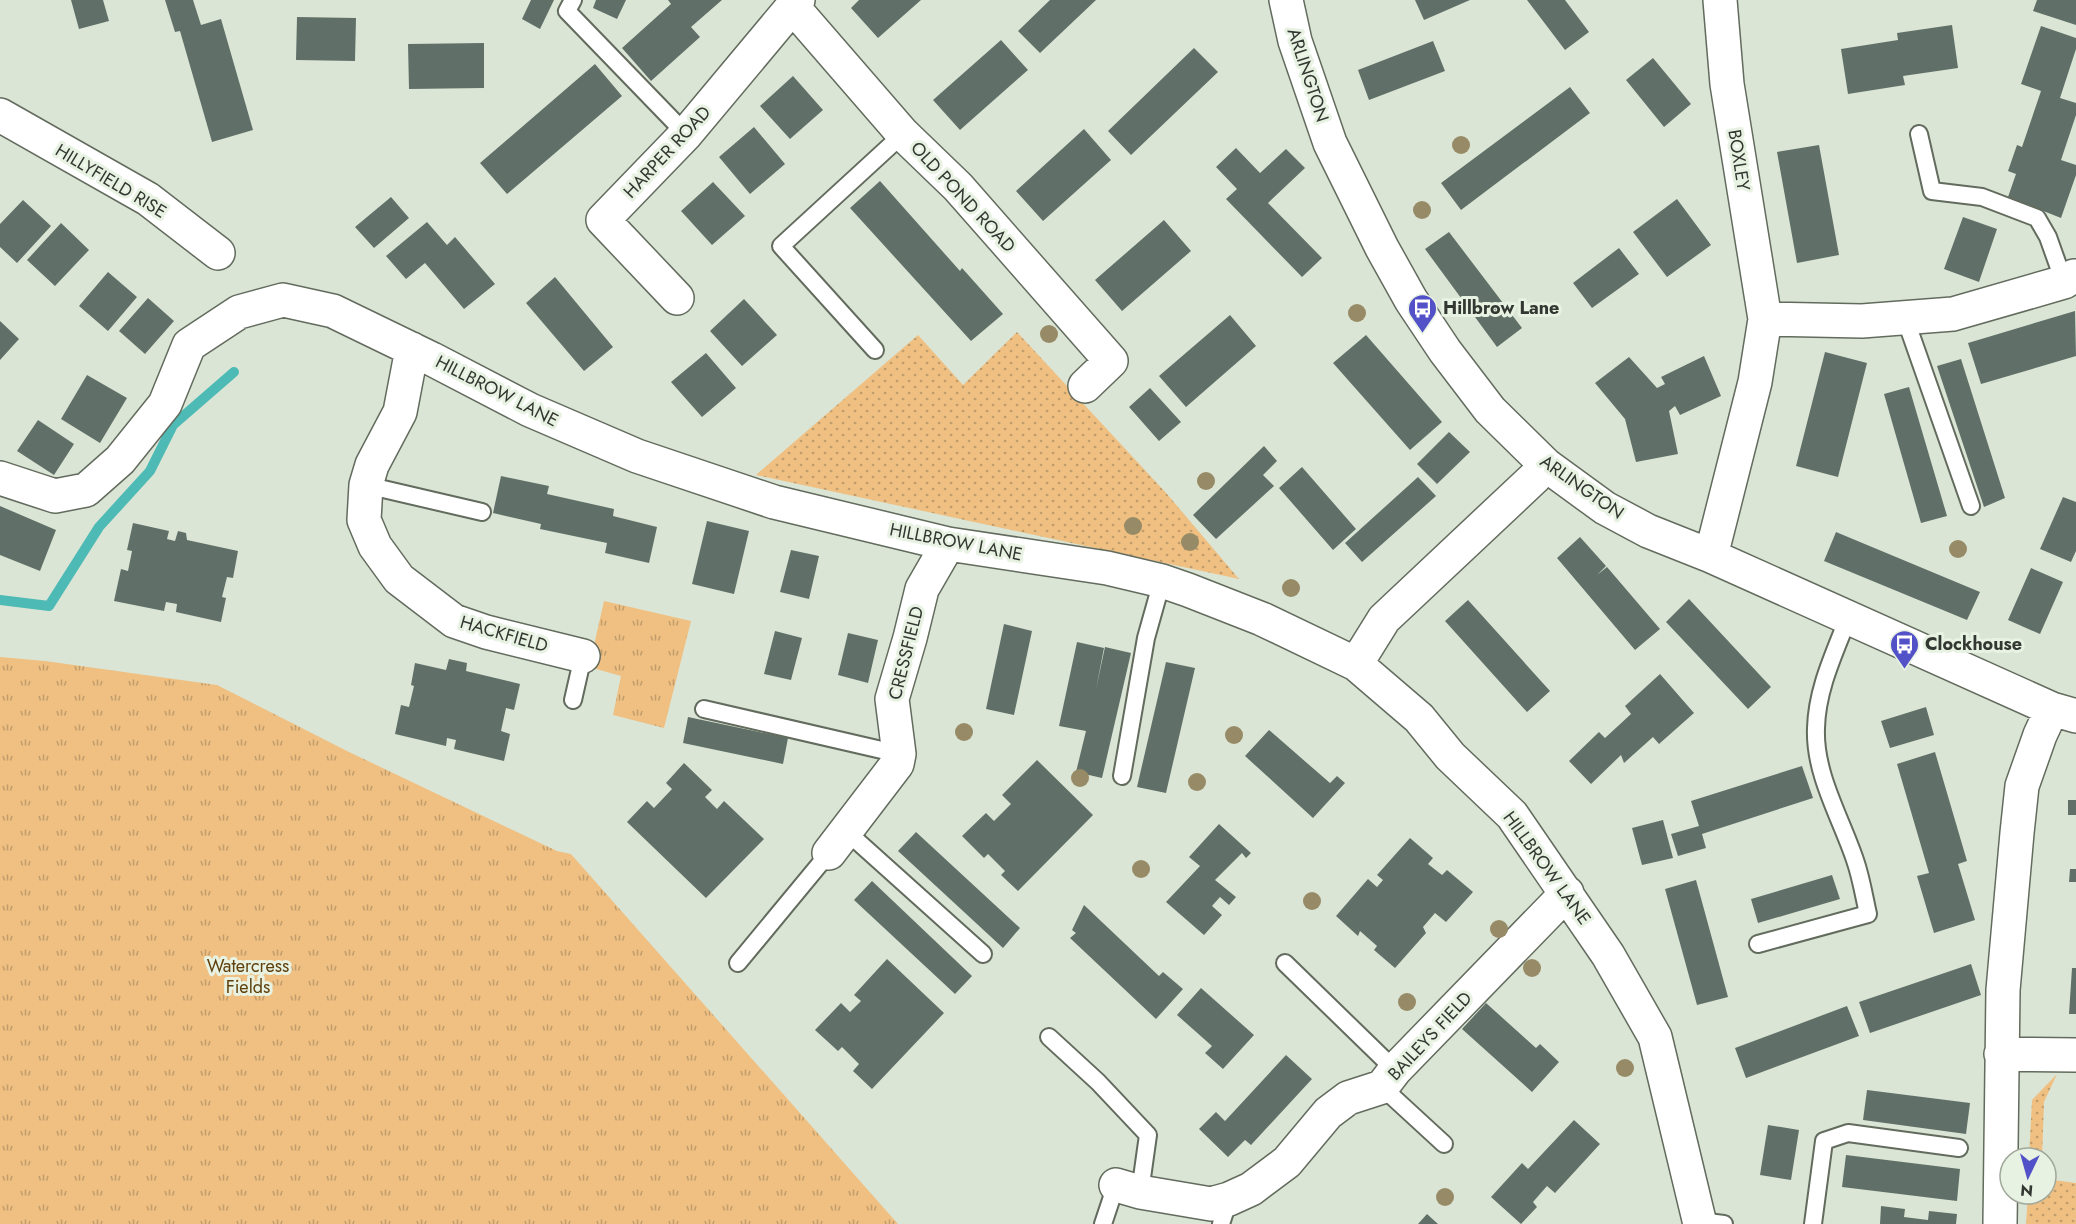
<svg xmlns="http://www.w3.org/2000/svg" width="2076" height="1224" viewBox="0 0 2076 1224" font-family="Jost,sans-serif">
	<defs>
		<pattern id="grass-dots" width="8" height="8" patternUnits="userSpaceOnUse" patternTransform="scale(1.5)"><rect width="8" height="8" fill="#efc082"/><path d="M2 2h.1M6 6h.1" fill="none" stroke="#c29d6b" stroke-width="1.8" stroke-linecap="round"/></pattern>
		<pattern id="park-tufts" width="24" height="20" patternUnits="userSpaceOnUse" patternTransform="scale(1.5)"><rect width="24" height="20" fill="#efc082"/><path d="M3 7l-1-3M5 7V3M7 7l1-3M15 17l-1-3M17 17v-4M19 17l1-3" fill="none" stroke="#c29d6b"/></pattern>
	</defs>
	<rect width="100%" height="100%" fill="#dbe5d5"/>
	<path fill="url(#grass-dots)" d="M1017,332L1167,494L1239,579L756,475L918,335L963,385Z
		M2057,1074L2044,1102L2042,1158H2029L2032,1100Z
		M2046,1179L2076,1183V1224H2026L2028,1194H2046Z"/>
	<path fill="url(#park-tufts)" d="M604,601L691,621L664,728L613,715L621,676L589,667Z
		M0,657L45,661L217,685L349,752L557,851L571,854L898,1224H0Z"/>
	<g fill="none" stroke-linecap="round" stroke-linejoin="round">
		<path stroke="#4dbab5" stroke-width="10" d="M0,600L49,606L99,527L150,471L173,425L234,372"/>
	</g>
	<path fill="#607068" d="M71,0H103L109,21L79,29Z
		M165,0H193L201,25L221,19L253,130L212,142L180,31L175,32Z
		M531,0H554L540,29L522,19Z
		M596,0H626L617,19L593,8Z
		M668,0H722L691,27L700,37L651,81L622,48L671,4Z
		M859,0H921L878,38L851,8Z
		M1050,0H1096L1040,53L1018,31Z
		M1415,0H1470L1424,20Z
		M1527,0H1565L1589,32L1565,50Z
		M2037,0H2076V25L2033,11Z
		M297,17L356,18L355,61L296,60Z
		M1952,25L1958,68L1903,76L1905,85L1848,94L1841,49L1898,40L1897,33Z
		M2041,26L2076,38V49L2060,98L2076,103V115L2061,160L2076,165V175L2061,218L2008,197L2016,174L2008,171L2017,145L2022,147L2041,91L2021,84Z
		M1001,40L1028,70L960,130L933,100Z
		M1433,41L1445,71L1369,100L1358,70Z
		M484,43V88L409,89L408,44Z
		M1194,48L1218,72L1131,155L1108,131Z
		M1653,58L1691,104L1664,127L1626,80Z
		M595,64L622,96L507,194L480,163Z
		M793,76L823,110L790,139L760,106Z
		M1570,87L1590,113L1461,210L1441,183Z
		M754,127L785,164L750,194L719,157Z
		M1084,129L1111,160L1043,221L1016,191Z
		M1819,145L1839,255L1797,263L1777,152Z
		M1236,148L1260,173L1286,149L1305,168L1268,203L1322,258L1302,277L1226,199L1237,189L1216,167Z
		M880,181L960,271L962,268L1003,314L971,341L850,208Z
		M713,182L745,216L712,245L681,211Z
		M391,197L409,218L374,248L355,227Z
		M1677,199L1711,245L1667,277L1633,232Z
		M23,200L51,226L17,263L0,247V224Z
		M1963,217L1997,229L1979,282L1944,269Z
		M1164,220L1191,251L1122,311L1095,280Z
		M427,222L447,245L455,237L495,284L464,309L425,263L406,279L386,256Z
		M61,223L89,250L55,286L27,260Z
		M1449,232L1522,328L1497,347L1425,249Z
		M1619,248L1639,274L1592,308L1573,283Z
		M108,272L137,297L108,331L79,306Z
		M555,277L613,347L584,371L526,303Z
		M148,298L174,321L145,354L119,331Z
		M744,299L777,335L742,366L710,331Z
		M2075,311L2076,356L1981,384L1968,343Z
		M1230,315L1256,346L1186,407L1159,376Z
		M0,321L19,339L0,360Z
		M1366,335L1442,422L1410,450L1333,363Z
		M1825,352L1867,363L1838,477L1796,466Z
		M706,353L736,388L702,417L671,382Z
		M1704,356L1721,396L1680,415L1675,406L1669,411L1678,454L1636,462L1625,419L1595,383L1629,357L1657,388L1665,384L1661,377Z
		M1961,359L2005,498L1984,507L1937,366Z
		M87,375L127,398L100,443L61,419Z
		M1909,387L1947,516L1921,523L1884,394Z
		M1150,388L1181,422L1159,441L1129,407Z
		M38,420L74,444L54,475L17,451Z
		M1449,432L1470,452L1437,484L1417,464Z
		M1264,446L1277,461L1263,475L1274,486L1216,539L1193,515Z
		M1302,467L1356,529L1333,550L1279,488Z
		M501,476L549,486L547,494L614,509L613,516L657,527L649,563L605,553L607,543L540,529L541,524L493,513Z
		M1418,477L1436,496L1362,562L1345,543Z
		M2063,497L2076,502V551L2071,562L2040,549Z
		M0,506L56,530L40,571L0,555Z
		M707,521L749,531L734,594L692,584Z
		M133,523L169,531L167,539L175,541L178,531L186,533L187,540L238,551L233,578L227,577L222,597L226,598L221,622L176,612L177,604L166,602L164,611L114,601L121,569L128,571L132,551L127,550Z
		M1836,532L1980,592L1967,620L1824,561Z
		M1580,537L1606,566L1597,575L1607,567L1660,629L1635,650L1557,558Z
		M791,550L819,556L809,599L780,592Z
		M2031,568L2063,582L2040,634L2008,620Z
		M1689,599L1771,687L1748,709L1666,622Z
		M1468,600L1550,691L1527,712L1445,621Z
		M1004,624L1032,631L1014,715L986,709Z
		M775,631L802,638L791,680L764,674Z
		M848,633L878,640L868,683L838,675Z
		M1077,642L1104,648L1096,689L1105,647L1131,653L1102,778L1076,772L1086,731L1059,726Z
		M449,659L467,663L466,671L520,684L514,710L506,708L501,731L510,734L504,761L454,749L456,740L447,738L446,746L395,734L401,705L409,707L414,686L411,685L415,663L446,670Z
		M1166,662L1195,668L1166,793L1137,787Z
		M1660,674L1694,713L1659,744L1653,737L1624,763L1621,755L1591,784L1569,761L1599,732L1605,738L1631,714L1625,706Z
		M1926,707L1934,735L1890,748L1881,721Z
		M688,717L788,738L783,764L683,743Z
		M1269,730L1330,783L1337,776L1345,783L1313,818L1245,756Z
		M1935,752L1967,861L1958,864L1975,920L1934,933L1917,876L1929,873L1897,764Z
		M1037,760L1093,815L1018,891L1001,875L1005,871L988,854L984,858L962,836L986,813L994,821L1011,804L1002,795Z
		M684,763L712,790L705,797L717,809L724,801L764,839L706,898L627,822L647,801L654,808L672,789L666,783Z
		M1802,766L1813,798L1702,834L1706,848L1678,856L1671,834L1699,826L1691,801Z
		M2068,800H2076V815H2068Z
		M1663,820L1673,858L1642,865L1632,828Z
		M1219,824L1251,853L1246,858L1242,853L1215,880L1236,897L1229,905L1220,897L1212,906L1222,915L1204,935L1166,902L1200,866L1189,857Z
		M916,832L1020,928L1003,948L898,851Z
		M1410,838L1433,858L1428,864L1442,875L1447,870L1473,892L1446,922L1435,913L1423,927L1426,933L1395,968L1374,950L1377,946L1360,931L1358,936L1336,916L1368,879L1377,887L1383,880L1377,875Z
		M2070,869H2076V882H2069Z
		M1832,875L1840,899L1758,923L1751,899Z
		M1696,880L1728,997L1697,1005L1665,889Z
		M872,881L972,976L955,994L854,900Z
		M1084,905L1159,976L1163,972L1183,989L1156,1019L1070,938L1076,933L1072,930Z
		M887,959L944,1013L872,1089L853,1071L859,1064L842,1047L838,1051L815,1030L841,1003L850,1012L861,1001L854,995Z
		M1971,964L1981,995L1870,1033L1859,1002Z
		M2072,968H2076V1014H2069Z
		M1201,988L1254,1035L1223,1069L1205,1053L1212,1046L1177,1015Z
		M1486,1003L1536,1048L1540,1044L1559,1062L1532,1092L1462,1029Z
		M1847,1006L1859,1036L1746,1078L1735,1048Z
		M1286,1055L1312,1079L1251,1145L1245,1140L1228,1157L1199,1129L1216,1112L1225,1121Z
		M1867,1090L1970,1103L1966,1134L1863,1120Z
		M1574,1120L1600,1144L1555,1193L1547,1186L1533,1202L1537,1207L1521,1224L1491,1197L1522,1163L1528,1169Z
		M1768,1125L1799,1130L1791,1180L1760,1175Z
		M1846,1155L1960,1169L1957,1201L1842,1187Z
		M1881,1206L1905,1209L1904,1217L1928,1220L1929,1211L1957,1214L1956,1224H1880Z
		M1427,1214L1438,1224H1418Z"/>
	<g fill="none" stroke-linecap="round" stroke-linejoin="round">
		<defs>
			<path id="service" d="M573,0L567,11L686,134
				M1919,134L1932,191L1982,197L2037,218L2048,237L2064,282
				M1905,318L1971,506
				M875,350L781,246L903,134
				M366,485L482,512
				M573,700L583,656
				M704,709L899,754
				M1122,776L1146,638L1162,581
				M846,831L983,954
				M1758,944L1868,914C1864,896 1861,877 1855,860C1841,818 1814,774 1816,728C1817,689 1834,654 1848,618
				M738,963L829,853
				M1285,963L1395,1070
				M1049,1037L1098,1082L1148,1135L1140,1192
				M1382,1087L1444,1144
				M1699,1221L1724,1224
				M1103,1224L1116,1185
				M1221,1224L1229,1199
				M1813,1224L1824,1141L1848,1133L1959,1148"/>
			<path id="minor" d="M1286,0L1295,41L1330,143L1382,248L1411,300L1445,351L1490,410L1546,465L1605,508L1648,531L1711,556L2052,709L2076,716
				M792,6L903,134L958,187L1111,361L1085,386
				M0,115L148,199L218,253
				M677,298L603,220L686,134L798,0
				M1765,319L1862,321L1953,314L2064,282L2074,276
				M412,349L400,412L372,465L366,485L364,520L375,546L399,579L454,621L486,632L583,656
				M0,478L55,496L86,490L120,460L165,404L189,345L239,312L283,300L333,311L432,359L530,410L637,456L774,502L948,544L1107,568L1162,581L1188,590L1262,619L1356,664L1419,718L1450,756L1512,815L1608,955L1655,1037L1700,1224
				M1711,556L1755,382L1765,319L1727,84L1720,0
				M1356,664L1384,619L1534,478L1546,465
				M829,853L897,764L899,754L892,699L910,638L922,589L948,544
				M2001,1054L2076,1055
				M1116,1185L1140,1192L1211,1204L1229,1199L1251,1189L1287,1162L1328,1113L1348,1098L1382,1087L1395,1070L1567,893
				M2000,1224L2003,990L2017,833L2022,786L2040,735L2052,709"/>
		</defs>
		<use href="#service" stroke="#626b5d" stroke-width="20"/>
		<use href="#minor" stroke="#626b5d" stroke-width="36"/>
		<use href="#service" stroke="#fff" stroke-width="16"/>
		<use href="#minor" stroke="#fff" stroke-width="33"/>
	</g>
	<g fill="#978a66">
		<circle cx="1461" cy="145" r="9"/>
		<circle cx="1422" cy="210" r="9"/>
		<circle cx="1357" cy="313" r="9"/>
		<circle cx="1049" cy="334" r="9"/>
		<circle cx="1206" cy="481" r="9"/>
		<circle cx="1133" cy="526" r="9"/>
		<circle cx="1190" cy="542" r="9"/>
		<circle cx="1958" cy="549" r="9"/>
		<circle cx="1291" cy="588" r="9"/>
		<circle cx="964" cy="732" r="9"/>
		<circle cx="1234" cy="735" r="9"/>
		<circle cx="1080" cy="778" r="9"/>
		<circle cx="1197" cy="782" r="9"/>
		<circle cx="1141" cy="869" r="9"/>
		<circle cx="1312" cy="901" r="9"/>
		<circle cx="1499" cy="929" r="9"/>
		<circle cx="1532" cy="968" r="9"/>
		<circle cx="1407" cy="1002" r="9"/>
		<circle cx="1625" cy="1068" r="9"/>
		<circle cx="1445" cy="1197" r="9"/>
	</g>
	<defs>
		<symbol id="bus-pin" viewBox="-11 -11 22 30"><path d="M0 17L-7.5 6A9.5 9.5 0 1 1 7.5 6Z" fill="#5351c8" stroke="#e8f2e2"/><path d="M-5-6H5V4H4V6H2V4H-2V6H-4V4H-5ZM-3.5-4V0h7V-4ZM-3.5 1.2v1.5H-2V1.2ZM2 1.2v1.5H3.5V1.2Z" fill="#fff"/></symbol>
	</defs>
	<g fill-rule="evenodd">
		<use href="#bus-pin" x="1406" y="292" width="33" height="45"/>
		<use href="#bus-pin" x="1888" y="628" width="33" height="45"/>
	</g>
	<g text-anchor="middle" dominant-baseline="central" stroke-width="6" stroke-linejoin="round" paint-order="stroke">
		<g font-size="18" fill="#333731" stroke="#e8f2e2">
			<text transform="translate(1308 75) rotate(72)">ARLINGTON</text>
			<text transform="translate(667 152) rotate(-47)">HARPER ROAD</text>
			<text transform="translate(1739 160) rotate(81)">BOXLEY</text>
			<text transform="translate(111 181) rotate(31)">HILLYFIELD RISE</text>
			<text transform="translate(963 197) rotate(47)">OLD POND ROAD</text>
			<text transform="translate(497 391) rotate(27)">HILLBROW LANE</text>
			<text transform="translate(1582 487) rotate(35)">ARLINGTON</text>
			<text transform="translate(956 542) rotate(11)">HILLBROW LANE</text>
			<text transform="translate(504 634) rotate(16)">HACKFIELD</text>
			<text transform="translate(906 653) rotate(-76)">CRESSFIELD</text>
			<text transform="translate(1547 868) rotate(54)">HILLBROW LANE</text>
			<text transform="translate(1430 1036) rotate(-47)">BAILEYS FIELD</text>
		</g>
		<g font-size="18" font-weight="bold" fill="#333731" stroke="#e8f2e2" text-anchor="start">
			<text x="1443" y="308">Hillbrow Lane</text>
			<text x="1925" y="644">Clockhouse</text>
		</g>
		<g font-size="18" fill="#5f400c" stroke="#e8f2e2">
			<text x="248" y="966">Watercress<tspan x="248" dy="21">Fields</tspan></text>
		</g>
	</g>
	<g transform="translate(2028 1176) rotate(185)"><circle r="28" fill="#e8f2e2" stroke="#a0a79b" stroke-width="1.5"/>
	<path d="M0-4.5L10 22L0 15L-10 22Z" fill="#5351c8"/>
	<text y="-9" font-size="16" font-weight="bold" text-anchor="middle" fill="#333731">N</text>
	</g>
</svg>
